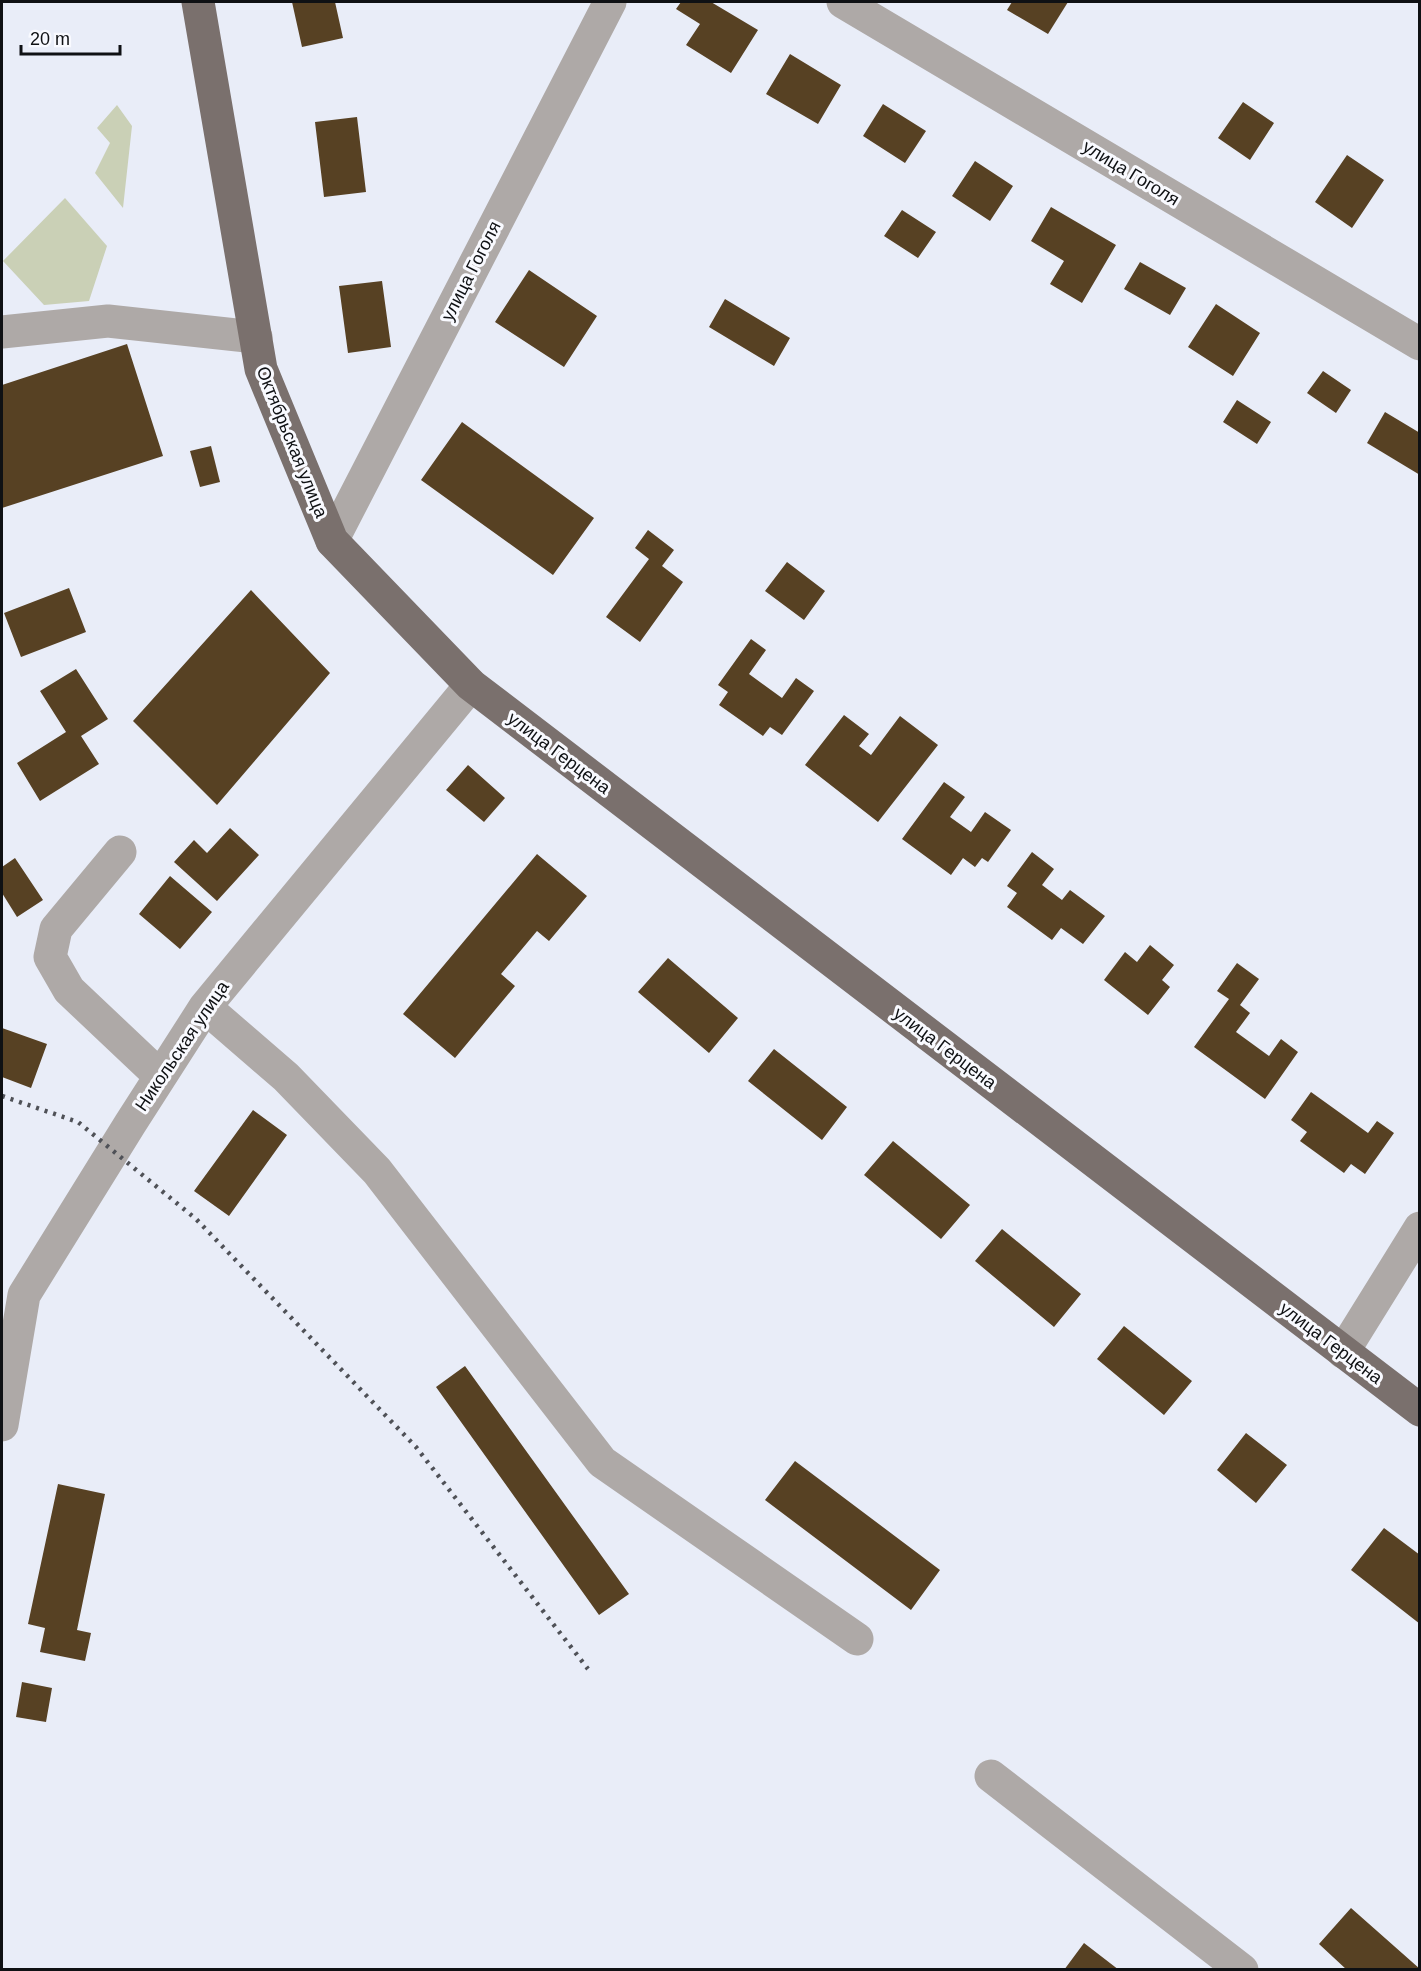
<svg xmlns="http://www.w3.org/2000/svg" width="1421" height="1971" viewBox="0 0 1421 1971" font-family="Arial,sans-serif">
	<rect width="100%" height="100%" fill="#e9edf8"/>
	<path fill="#cad0b6" d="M117,105L132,126L123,208L95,173L110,143L97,128Z
		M65,198L107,246L89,301L44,305L3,261Z"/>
	<path fill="#574123" d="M292,2H335L343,38L302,47Z
		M681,2H711L758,30L731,73L686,45L700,24L676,9Z
		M1012,2H1068L1048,34L1007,10Z
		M790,54L841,85L818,124L766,94Z
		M1243,102L1274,123L1250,160L1218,138Z
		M883,104L926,131L905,163L863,136Z
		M357,117L366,192L324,197L315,122Z
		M1347,155L1384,180L1352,228L1315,202Z
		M975,161L1013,186L990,221L952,196Z
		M1051,207L1116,245L1082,303L1050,284L1064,261L1031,241Z
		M902,210L936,232L918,258L884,236Z
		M1140,262L1186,288L1170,315L1124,289Z
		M529,270L597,316L564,367L495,322Z
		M382,281L391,347L348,353L339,286Z
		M725,299L790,338L774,366L709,327Z
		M1216,304L1260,333L1233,376L1188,347Z
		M127,344L163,456L2,508V385Z
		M1323,371L1351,390L1336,413L1307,393Z
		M1237,400L1271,422L1257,444L1223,422Z
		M1385,412L1420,433V475L1367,443Z
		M462,422L594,518L553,575L421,480Z
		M211,446L220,482L200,487L190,451Z
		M648,530L674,550L662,566L683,582L640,642L606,617L649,559L635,548Z
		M787,562L825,591L804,620L765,591Z
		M69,588L86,632L21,657L4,613Z
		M251,590L330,673L217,805L133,721Z
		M751,639L766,650L749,674L782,698L796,678L814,691L782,735L770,727L763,736L719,705L728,692L718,685Z
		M76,669L108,719L81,736L99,764L40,801L17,763L66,732L40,691Z
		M844,715L869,734L859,746L871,755L900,716L938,745L878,822L805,765Z
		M468,765L505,798L484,822L446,790Z
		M944,782L965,797L950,817L971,832L985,812L1011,830L988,862L982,858L975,867L963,858L951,875L902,839Z
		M230,828L259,855L217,901L174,862L194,840L207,853Z
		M1032,852L1054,869L1042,885L1062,900L1070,890L1105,916L1083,944L1061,928L1052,940L1007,907L1017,893L1007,886Z
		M537,854L587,896L549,941L537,931L501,974L515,986L455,1058L403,1014Z
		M15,858L43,900L17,917L2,893V867Z
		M170,876L212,912L180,949L139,914Z
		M1150,945L1174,965L1162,980L1170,987L1148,1015L1104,980L1125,952L1137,962Z
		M668,958L738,1018L709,1053L638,992Z
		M1237,963L1259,979L1240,1005L1250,1013L1236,1032L1269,1056L1281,1039L1298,1052L1265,1099L1194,1047L1229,999L1217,991Z
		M2,1028L47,1044L31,1088L2,1077Z
		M774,1049L847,1107L822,1140L748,1081Z
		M1311,1092L1368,1133L1377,1121L1394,1133L1365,1174L1351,1164L1344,1173L1300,1141L1307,1132L1291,1120Z
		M253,1110L287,1135L229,1216L194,1191Z
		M893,1141L970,1205L941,1239L864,1175Z
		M1002,1229L1081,1294L1054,1327L975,1261Z
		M1124,1326L1192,1381L1164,1415L1097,1359Z
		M465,1366L629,1594L599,1615L436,1387Z
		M1246,1433L1287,1465L1256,1503L1217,1470Z
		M795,1461L940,1570L911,1610L765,1500Z
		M58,1484L105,1494L77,1630L91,1633L85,1661L40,1652L45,1628L28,1624Z
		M1384,1528L1420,1555V1624L1351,1570Z
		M22,1682L52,1688L46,1722L16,1717Z
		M1351,1908L1420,1969V1970H1347L1319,1944Z
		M1084,1943L1119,1970H1064Z"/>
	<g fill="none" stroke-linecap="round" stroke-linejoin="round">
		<path stroke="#aea9a7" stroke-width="33" d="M843,2L1420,344
			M2,332L108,321L256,337
			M332,541L610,2
			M120,852L56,929L50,957L69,990L160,1076
			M205,1007L286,1077L377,1171L602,1462L857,1639
			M1343,1352L1420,1228
			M2,1425L24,1295L130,1124L205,1007L471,685
			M991,1776L1242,1970"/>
		<path stroke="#7a706d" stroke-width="33" d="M198,2L261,369L332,541L471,685L1420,1410"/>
		<path stroke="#4f5157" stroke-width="4.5" stroke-dasharray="3 6" stroke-linecap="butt" d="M2,1096L78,1122L196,1219L416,1447L588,1669"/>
	</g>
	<g text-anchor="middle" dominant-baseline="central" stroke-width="6" stroke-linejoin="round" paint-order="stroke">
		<g font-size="18" fill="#0f1114" stroke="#f9faff">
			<text transform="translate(1131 173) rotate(31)">улица Гоголя</text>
			<text transform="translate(471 271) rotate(-63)">улица Гоголя</text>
			<text transform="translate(292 442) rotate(68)">Октябрьская улица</text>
			<text transform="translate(559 753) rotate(37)">улица Герцена</text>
			<text transform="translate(182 1046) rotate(-56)">Никольская улица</text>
			<text transform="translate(945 1048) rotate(37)">улица Герцена</text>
			<text transform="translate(1331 1343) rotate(37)">улица Герцена</text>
		</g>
	</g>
	<rect width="1421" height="1971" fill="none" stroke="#0f1114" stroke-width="6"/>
	<path d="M21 45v9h99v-9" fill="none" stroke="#0f1114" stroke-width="3"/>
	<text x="30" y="45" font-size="18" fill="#0f1114" stroke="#f9faff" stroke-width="4.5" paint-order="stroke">20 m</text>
</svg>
